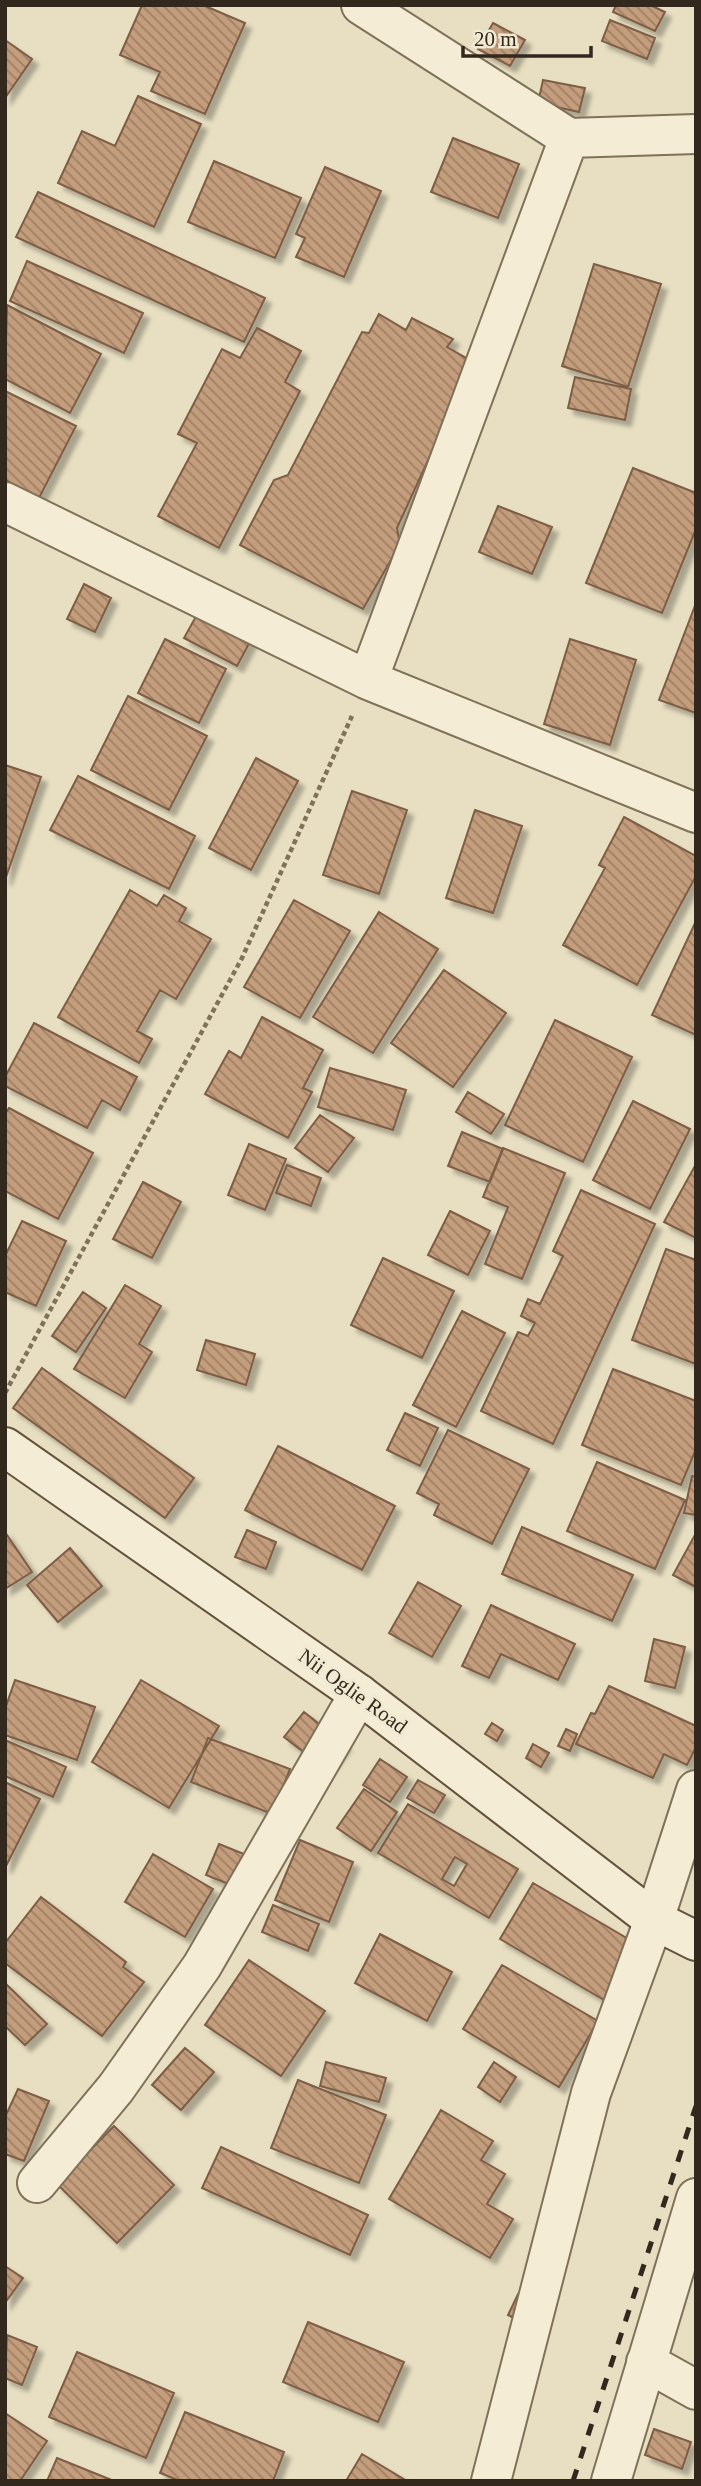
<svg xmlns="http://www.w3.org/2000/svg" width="701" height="2486" viewBox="0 0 701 2486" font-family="Georgia,serif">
	<defs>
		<pattern id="building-back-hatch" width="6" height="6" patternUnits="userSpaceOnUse" patternTransform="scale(1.75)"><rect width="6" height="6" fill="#c39d7c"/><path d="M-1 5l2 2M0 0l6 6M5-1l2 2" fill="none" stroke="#9f8065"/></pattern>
		<filter id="shadow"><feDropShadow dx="6" dy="6" stdDeviation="2" flood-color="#0004"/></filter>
	</defs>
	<rect width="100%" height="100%" fill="#e8dfc2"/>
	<path fill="url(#building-back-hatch)" stroke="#7d5d44" stroke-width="2" fill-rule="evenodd" filter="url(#shadow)" d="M142,5H203L245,23L205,114L151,91L160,72L120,55Z
		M616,5H650L665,12L655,31L613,12Z
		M610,20L655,38L647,59L602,41Z
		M493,23L525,40L510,66L478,49Z
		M5,40L32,59L5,98Z
		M543,80L585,88L579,112L538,103Z
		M138,96L201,124L154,227L58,183L82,131L115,146Z
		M453,138L519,164L498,218L431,192Z
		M214,161L301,198L275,258L188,222Z
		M325,167L381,191L344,277L296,257L305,238L296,234Z
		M38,192L265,298L244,342L16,237Z
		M27,261L143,313L124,353L10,301Z
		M594,264L661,284L628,387L562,366Z
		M7,305L101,354L70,413L5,379Z
		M379,314L406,330L412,318L453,339L447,347L473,362L397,528L400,544L363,609L240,545L274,480L288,475L362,332L369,333Z
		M257,328L301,351L285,382L300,391L219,548L158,516L197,443L178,434L222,349L240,358Z
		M575,377L631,389L625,420L568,408Z
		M5,391L76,426L39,498L5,480Z
		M633,468L696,493V529L662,613L586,583Z
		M498,506L552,527L532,574L479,552Z
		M84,584L111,598L95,632L67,619Z
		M696,603V713L659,700Z
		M199,611L252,638L237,666L184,638Z
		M165,639L226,669L199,723L138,693Z
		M570,639L636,660L610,745L544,724Z
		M128,696L207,736L169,810L91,770Z
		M256,758L298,781L251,870L209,848Z
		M5,765L41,777L5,880Z
		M78,776L195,836L169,889L50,830Z
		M352,791L407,810L379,894L323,875Z
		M475,810L522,826L493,913L446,898Z
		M624,817L696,856V876L637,985L563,945L605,868L599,865Z
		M130,890L157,906L164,895L186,908L179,921L211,939L176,999L160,990L137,1031L152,1039L139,1063L58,1017Z
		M294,900L350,931L300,1018L244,987Z
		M379,912L438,949L373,1053L313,1017Z
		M696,921V1035L652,1015Z
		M444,970L506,1013L453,1087L391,1043Z
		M262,1017L323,1050L303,1088L312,1092L288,1138L205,1094L229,1051L241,1058Z
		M555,1020L632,1057L583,1162L505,1125Z
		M34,1023L137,1077L120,1110L102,1100L87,1128L5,1086V1077Z
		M330,1068L406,1090L393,1130L318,1107Z
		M468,1092L504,1114L491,1134L456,1112Z
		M633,1101L690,1129L650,1209L593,1180Z
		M9,1108L93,1153L58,1219L5,1191V1114Z
		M320,1115L354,1138L328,1172L295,1148Z
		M462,1132L503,1149L490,1182L448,1166Z
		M249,1144L286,1159L265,1210L228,1195Z
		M503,1148L565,1173L522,1279L485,1264L508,1207L483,1197Z
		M696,1164V1238L664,1222Z
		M287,1165L321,1178L311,1206L276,1193Z
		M143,1182L181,1202L152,1258L113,1239Z
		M581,1190L655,1224L553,1444L481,1411L518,1332L528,1336L535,1323L521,1316L528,1299L540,1304L563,1256L553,1251Z
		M450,1211L490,1231L468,1275L428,1255Z
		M22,1221L66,1241L36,1306L5,1292V1256Z
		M666,1249L696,1260V1364L632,1340Z
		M383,1258L454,1291L422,1358L351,1325Z
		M125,1285L161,1306L139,1344L152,1352L125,1398L74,1369Z
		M83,1292L106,1308L76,1352L52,1336Z
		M462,1311L505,1333L456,1427L413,1405Z
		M206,1340L255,1354L246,1385L197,1370Z
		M42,1368L194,1478L165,1518L13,1408Z
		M613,1369L696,1401V1449L681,1485L582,1445Z
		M405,1413L438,1428L420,1466L387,1450Z
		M448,1430L529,1469L492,1544L434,1515L439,1504L417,1493Z
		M278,1446L395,1506L362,1570L245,1510Z
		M597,1462L685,1500L655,1569L567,1531Z
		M692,1476L696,1477V1515L684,1513Z
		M522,1527L633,1575L612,1621L502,1574Z
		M247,1530L276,1542L266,1569L235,1557Z
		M5,1532L32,1572L5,1589Z
		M696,1533V1587L673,1575Z
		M70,1548L102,1586L58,1622L27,1585Z
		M418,1582L461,1606L432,1657L389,1633Z
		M491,1605L575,1644L558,1680L501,1654L489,1678L462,1666Z
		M654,1639L685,1647L675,1688L645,1681Z
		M15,1680L95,1707L77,1760L5,1735V1709Z
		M141,1680L219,1726L169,1808L92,1762Z
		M609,1686L696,1726V1747L687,1765L664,1754L653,1778L576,1744L591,1713L595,1714Z
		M304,1712L345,1744L326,1769L284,1737Z
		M492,1723L503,1730L497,1741L485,1734Z
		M566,1729L577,1734L570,1751L558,1746Z
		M208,1738L290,1769L272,1814L191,1782Z
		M5,1740L66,1767L53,1797L5,1776Z
		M533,1744L549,1753L541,1767L526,1758Z
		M380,1759L407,1777L390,1802L363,1785Z
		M418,1780L445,1795L434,1813L407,1798Z
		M5,1782L40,1799L5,1868Z
		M364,1789L397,1812L371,1851L337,1828Z
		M408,1804L518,1869L489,1918L378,1853ZM455,1857L467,1864L454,1886L442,1879Z
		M300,1840L353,1862L329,1922L275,1900Z
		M219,1844L244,1854L231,1885L206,1875Z
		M153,1854L213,1889L185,1937L125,1902Z
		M533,1883L642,1947L609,2003L500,1939Z
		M41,1897L126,1962L123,1967L144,1982L102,2036L5,1963V1943Z
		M273,1905L319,1924L308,1951L262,1932Z
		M380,1934L452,1972L427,2021L355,1983Z
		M249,1960L325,2011L281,2076L205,2025Z
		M502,1965L598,2021L559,2087L463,2029Z
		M5,1983L47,2024L25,2045L5,2026Z
		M185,2048L214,2072L181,2110L152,2085Z
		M326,2062L386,2078L379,2102L320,2086Z
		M494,2062L516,2077L500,2102L478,2087Z
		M298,2080L386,2115L359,2183L271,2148Z
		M18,2089L49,2101L24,2161L5,2154V2117Z
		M441,2110L493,2141L481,2160L505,2174L487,2204L513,2219L490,2258L389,2199Z
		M114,2126L174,2185L117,2243L57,2184Z
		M221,2147L368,2215L350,2255L202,2188Z
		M5,2266L23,2278L5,2303Z
		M518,2294L536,2303L525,2324L508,2315Z
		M308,2322L404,2362L378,2422L283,2382Z
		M7,2335L37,2347L22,2385L5,2378Z
		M77,2352L174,2393L146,2458L49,2417Z
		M185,2412L284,2452L273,2481H180L160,2473Z
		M5,2413L47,2441L20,2481H5Z
		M654,2429L691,2442L682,2469L645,2455Z
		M362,2454L407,2481H346Z
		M57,2458L114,2481H47Z"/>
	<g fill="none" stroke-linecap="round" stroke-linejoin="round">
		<defs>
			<path id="street" d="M361,5L569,138L696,134
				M5,502L368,680L569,138
				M368,680L696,813
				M37,2183L116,2088L202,1966L359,1694
				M646,2362L696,2390
				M491,2481L591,2093L654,1920L696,1790
				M611,2481L696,2198"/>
			<path id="secondary" d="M5,1447L359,1694L654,1920L696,1941"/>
		</defs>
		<use href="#street" stroke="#80715b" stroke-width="42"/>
		<use href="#secondary" stroke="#62523e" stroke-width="42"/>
		<path stroke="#80715b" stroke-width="4.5" stroke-dasharray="5 3.5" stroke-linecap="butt" d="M5,1393L242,958L352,716"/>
		<use href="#street" stroke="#f4ecd4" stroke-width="38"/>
		<use href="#secondary" stroke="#f4ecd4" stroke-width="38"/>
		<path stroke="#32281e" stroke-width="5" stroke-dasharray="12 12" stroke-linecap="butt" d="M573,2481L696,2106"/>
	</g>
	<g text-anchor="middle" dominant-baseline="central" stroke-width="6" stroke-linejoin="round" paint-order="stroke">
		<g font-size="21" fill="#32281e" stroke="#f1e9d1">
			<text transform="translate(353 1691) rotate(36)">Nii Oglie Road</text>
		</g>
	</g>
	<rect width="701" height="2486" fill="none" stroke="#32281e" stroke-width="14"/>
	<path d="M463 46v10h128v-10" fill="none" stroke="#32281e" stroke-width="3.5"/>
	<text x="474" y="46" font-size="21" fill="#32281e" stroke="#f1e9d1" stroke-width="5" paint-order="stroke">20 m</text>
</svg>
